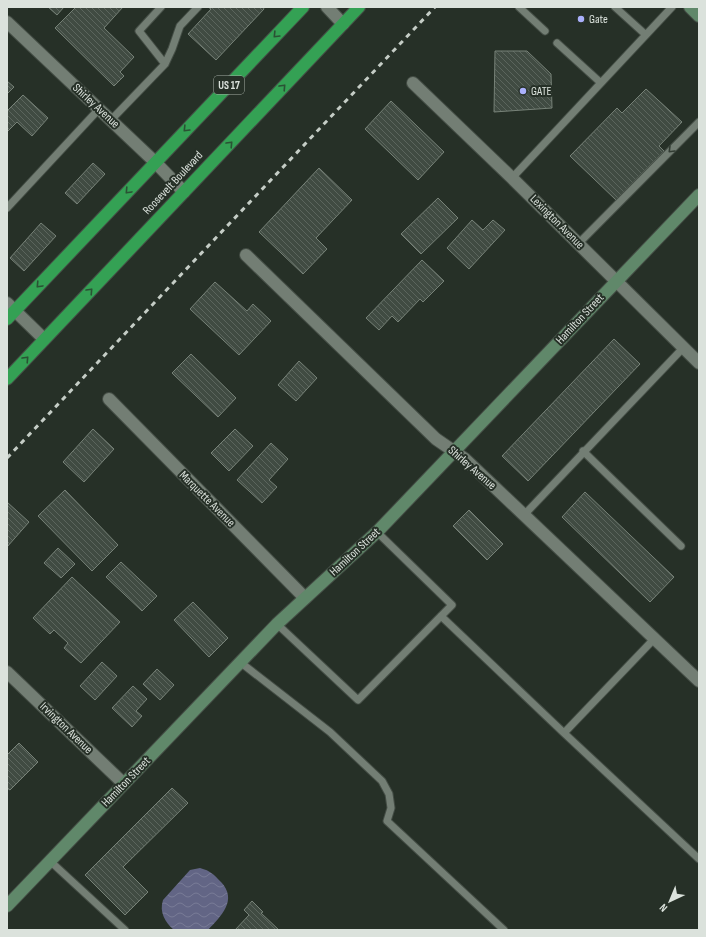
<svg xmlns="http://www.w3.org/2000/svg" width="706" height="937" viewBox="0 0 706 937" font-family="'Sofia Sans Condensed',sans-serif">
	<defs>
		<pattern id="water-waves" width="16" height="10" patternUnits="userSpaceOnUse"><rect width="16" height="10" fill="#626585"/><path d="M0 5q4-4 8 0t8 0" fill="none" stroke="#787b96"/></pattern>
		<pattern id="building-back-hatch" width="6" height="6" patternUnits="userSpaceOnUse"><rect width="6" height="6" fill="#404b42"/><path d="M-1 5l2 2M0 0l6 6M5-1l2 2" fill="none" stroke="#5b655d"/></pattern>
	</defs>
	<rect width="100%" height="100%" fill="#263027"/>
	<path fill="url(#water-waves)" d="M200,868C211,871 213,874 221,882C238,900 221,916 208,930H174C165,922 159,912 163,900L190,870Z"/>
	<path fill="url(#building-back-hatch)" stroke="#778278" d="M48,7H64L57,15Z
		M76,7H123L104,28L134,57L120,72L124,76L114,86L55,28Z
		M208,7H263L264,9L216,60L188,34L211,9Z
		M495,51H527L551,74L552,108L494,112Z
		M7,81L14,87L7,94Z
		M646,89L682,122L659,146L664,151L616,200L570,156L617,108L622,113Z
		M23,95L48,118L32,136L17,122L7,132V111Z
		M391,101L444,152L418,180L365,129Z
		M93,163L105,174L77,204L65,193Z
		M319,168L352,200L316,238L327,249L303,274L259,232Z
		M438,198L458,218L421,254L401,234Z
		M472,220L483,230L493,220L505,230L469,269L447,248Z
		M41,223L56,236L24,271L10,258Z
		M422,260L444,281L423,302L420,299L398,322L392,316L379,330L366,318Z
		M215,282L247,311L253,304L271,321L239,355L190,309Z
		M614,339L640,364L528,481L502,456Z
		M191,354L236,398L218,417L172,373Z
		M299,361L317,378L296,401L278,385Z
		M93,429L114,449L84,482L63,462Z
		M235,429L253,446L229,471L211,453Z
		M271,443L288,459L269,480L277,487L262,503L237,480Z
		M65,490L118,545L92,571L38,516Z
		M585,492L674,577L650,602L562,517Z
		M7,502L29,522L7,547Z
		M469,510L503,544L487,560L453,526Z
		M58,548L75,564L61,578L44,563Z
		M121,562L157,596L142,611L106,577Z
		M72,577L120,622L81,663L64,648L68,643L54,630L50,634L33,618Z
		M193,602L228,638L209,657L174,620Z
		M102,662L117,676L95,700L80,686Z
		M157,669L174,685L160,700L143,684Z
		M133,686L147,699L136,711L142,716L132,727L112,708Z
		M19,743L38,762L10,790L7,788V755Z
		M172,788L188,803L123,867L148,892L125,915L85,875Z
		M252,901L263,912L261,913L279,930H235L249,915L244,910Z"/>
	<g fill="none" stroke-linecap="round" stroke-linejoin="round">
		<defs>
			<path id="lane" d="M161,7L139,31L165,64
				M519,7L545,31
				M615,7L646,35
				M557,43L601,83
				M111,120L165,64L172,49L180,26L198,7
				M512,178L672,7
				M7,208L99,109
				M579,243L699,122
				M583,451L681,546
				M524,515L684,347
				M441,616L564,733L654,639
				M277,624L358,700L452,605L377,532
				M240,662L330,732L382,781L389,794L391,808L387,821L504,930
				M564,733L699,859
				M50,861L125,930"/>
			<path id="street" d="M327,7L343,24
				M7,22L155,162L184,192
				M413,83L512,178L699,363
				M246,255L436,439L465,459L699,681
				M7,303L44,339
				M109,399L305,598
				M7,672L124,784"/>
			<path id="secondary" d="M690,7L699,16
				M7,906L277,624L377,532L699,195"/>
			<path id="highway" d="M7,319L303,7
				M7,379L359,7"/>
		</defs>
		<use href="#lane" stroke="#444d45" stroke-width="9"/>
		<use href="#street" stroke="#444d45" stroke-width="14"/>
		<use href="#secondary" stroke="#444d45" stroke-width="14"/>
		<use href="#highway" stroke="#444d45" stroke-width="14"/>
		<use href="#lane" stroke="#737e74" stroke-width="7"/>
		<use href="#street" stroke="#737e74" stroke-width="12"/>
		<use href="#secondary" stroke="#60886a" stroke-width="12"/>
		<use href="#highway" stroke="#34a154" stroke-width="12"/>
		<path stroke="#c5cdc6" stroke-width="3" stroke-dasharray="5 5" stroke-linecap="butt" d="M7,458L435,7"/>
	</g>
	<defs><path id="oneway-chevron" d="M-2-3.5L2.5 0L-2 3.5" fill="none" stroke-width="1.6" stroke-linecap="round" stroke-linejoin="round"/></defs>
	<g stroke="#2a5234">
		<use href="#oneway-chevron" transform="translate(276 35) rotate(134)"/>
		<use href="#oneway-chevron" transform="translate(283 87) rotate(-47)"/>
		<use href="#oneway-chevron" transform="translate(186 129) rotate(134)"/>
		<use href="#oneway-chevron" transform="translate(230 144) rotate(-47)"/>
		<use href="#oneway-chevron" transform="translate(128 191) rotate(133)"/>
		<use href="#oneway-chevron" transform="translate(39 285) rotate(133)"/>
		<use href="#oneway-chevron" transform="translate(90 291) rotate(-47)"/>
		<use href="#oneway-chevron" transform="translate(26 359) rotate(-47)"/>
	</g>
	<use stroke="#323c33" href="#oneway-chevron" transform="translate(671 150) rotate(135)"/>
	<g fill="#aab0fb" stroke="#263027" stroke-width="1.5">
		<circle cx="581" cy="19" r="4"/>
		<circle cx="523" cy="91" r="4"/>
	</g>
	<g text-anchor="middle" dominant-baseline="central" stroke-width="4" stroke-linejoin="round" paint-order="stroke">
		<rect fill="#263027" stroke="#a5ada6" stroke-width="1" x="214" y="76" width="30" height="18" rx="3"/>
		<g font-size="11" font-weight="bold" fill="#dbe2dc">
			<text x="229" y="85">US 17</text>
		</g>
		<g font-size="12" fill="#dbe2dc" stroke="#263027" text-anchor="start">
			<text x="589" y="19">Gate</text>
			<text x="531" y="91">GATE</text>
		</g>
		<g font-size="12" fill="#dbe2dc" stroke="#263027">
			<text transform="translate(96 106) rotate(43)">Shirley Avenue</text>
			<text transform="translate(173 183) rotate(-47)">Roosevelt Boulevard</text>
			<text transform="translate(557 222) rotate(45)">Lexington Avenue</text>
			<text transform="translate(580 319) rotate(-47)">Hamilton Street</text>
			<text transform="translate(472 468) rotate(41)">Shirley Avenue</text>
			<text transform="translate(207 499) rotate(45)">Marquette Avenue</text>
			<text transform="translate(355 552) rotate(-43)">Hamilton Street</text>
			<text transform="translate(66 728) rotate(44)">Irvington Avenue</text>
			<text transform="translate(126 782) rotate(-46)">Hamilton Street</text>
		</g>
	</g>
	<rect width="706" height="937" fill="none" stroke="#dbe2dc" stroke-width="16"/>
	<g transform="translate(670 901) rotate(224)" stroke="#263027" stroke-width="3" paint-order="stroke">
	<path d="M0-3L7 15L0 10L-7 15Z" fill="#dbe2dc"/>
	<text y="-6" font-size="11" font-weight="bold" text-anchor="middle" fill="#dbe2dc">N</text>
	</g>
</svg>
